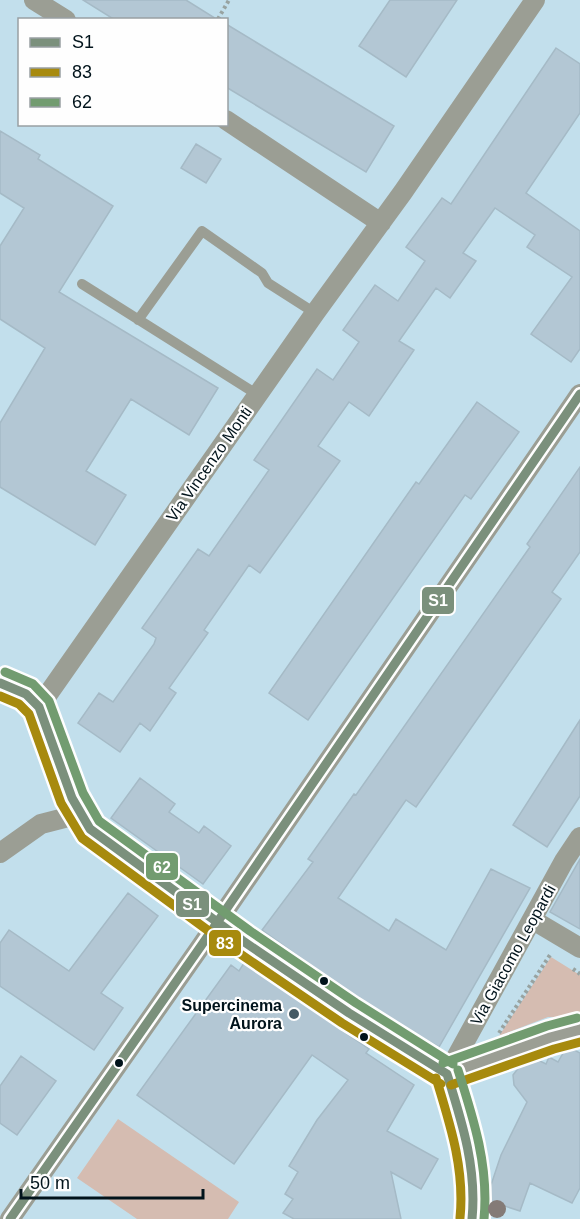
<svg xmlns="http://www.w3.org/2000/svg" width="580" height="1219" viewBox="0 0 580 1219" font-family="Arial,sans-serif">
	<rect width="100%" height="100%" fill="#c2dfec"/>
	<path fill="#d5bcb1" d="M551,957L580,975V1018L548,1017L499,1036Z
		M118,1119L239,1202L228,1219H137L77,1178Z"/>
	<path fill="#b3c7d4" stroke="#a5bac6" stroke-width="1.5" d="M83,0H186L218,20H115Z
		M390,0H457L406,77L359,46Z
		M226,24L394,126L366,172L226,87Z
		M556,48L580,64V113L526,193L580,231V349L571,362L531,334L572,277L527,247L535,235L495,208L463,253L476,261L450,298L436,288L399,341L414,350L369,416L349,402L318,446L340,461L260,573L249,565L204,630L208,633L169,688L176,693L150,731L140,723L120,752L78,723L99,693L113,702L154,644L156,638L142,628L198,549L209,556L269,470L254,460L317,369L333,380L359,342L343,330L375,285L398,301L425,261L406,247L442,198L451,204Z
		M0,131L40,155L38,159L113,206L59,292L218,388L189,435L131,399L86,471L126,495L95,545L0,487V423L45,348L0,319V246L24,208L0,193Z
		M196,144L221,159L206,183L181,168Z
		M477,402L519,432L471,499L465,495L308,720L269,693L416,482L419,484Z
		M580,467V552L552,592L561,599L416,807L406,800L338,898L389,931L396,919L446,950L491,869L530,888L439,1047L379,1014L262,930L313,862L308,859L354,794L356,795L530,547L527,544Z
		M580,720V796L547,847L513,825Z
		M140,778L175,804L169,812L199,833L204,826L231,846L203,884L111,818Z
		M580,859V929L550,912Z
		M128,893L158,916L101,993L123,1008L94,1050L0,986V943L9,930L69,971Z
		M244,963L369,1049L366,1053L414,1085L387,1131L438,1159L421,1189L391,1172L401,1219H294L283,1213L293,1199L285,1194L298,1172L289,1166L317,1120L348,1080L312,1055L234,1164L137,1095L231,965L239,971Z
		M567,1046L580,1053V1188L572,1203L530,1183L520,1211L486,1200L501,1155L527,1102L514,1085L513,1075L524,1061L534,1058L546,1064L549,1057L558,1062Z
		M21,1056L56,1081L17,1135L0,1123V1086Z"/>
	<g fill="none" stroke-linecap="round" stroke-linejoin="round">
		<path stroke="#98a3a1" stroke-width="4" stroke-dasharray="3 3" stroke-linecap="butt" d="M218,19L229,0
			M573,969L580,974
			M499,1033L550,955L551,956"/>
		<path stroke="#9b9e94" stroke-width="10" d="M82,284L258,395
			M138,320L202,231L262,273L268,283L315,313"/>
		<path stroke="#9b9e94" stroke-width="20" d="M34,0L66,20
			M226,120L381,223
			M0,683L26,694L39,707L72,798L80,814L90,829L243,941L349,1013L447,1074
			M39,707L315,313L403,192L535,0
			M0,853L41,824L80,814
			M533,920L580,948
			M447,1074L564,861L580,837
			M447,1074C461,1120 480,1170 472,1219
			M447,1074L551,1037L580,1030
			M10,1219L201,946L580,394"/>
		<defs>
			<path id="bus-1" d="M0,683L26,694L39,707L72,798L90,829L243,941L349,1013L447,1074
				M447,1074C462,1122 477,1168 472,1219
				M10,1219L201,946L580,394"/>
			<path id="bus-2" d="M0,696L19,704L29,714L61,803L82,838L236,951L342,1023L441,1084
				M436,1078C450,1124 465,1169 460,1218
				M451,1085L554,1049L580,1042"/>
			<path id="bus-3" d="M5,672L33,684L49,701L83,793L99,821L250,931L356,1003L453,1064
				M443,1063L547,1026L577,1018
				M458,1070C474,1120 489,1167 484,1219"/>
		</defs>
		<use href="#bus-1" stroke="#fefefe" stroke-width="14"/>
		<use href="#bus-2" stroke="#fefefe" stroke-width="14"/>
		<use href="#bus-3" stroke="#fefefe" stroke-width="14"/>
		<use href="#bus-1" stroke="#7b907c" stroke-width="9"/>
		<use href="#bus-2" stroke="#a78a0e" stroke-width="9"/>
		<use href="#bus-3" stroke="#729c70" stroke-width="9"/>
	</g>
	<circle fill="#847b77" cx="497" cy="1209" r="9"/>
	<g fill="#01131b" stroke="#fefefe" stroke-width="2">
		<circle cx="324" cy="981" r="5"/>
		<circle cx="364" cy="1037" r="5"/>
		<circle cx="119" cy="1063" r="5"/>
	</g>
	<circle fill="#455a64" stroke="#fefefe" stroke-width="2" cx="294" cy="1014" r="6"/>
	<g text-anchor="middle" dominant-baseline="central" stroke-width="4.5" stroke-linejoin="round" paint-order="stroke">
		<g font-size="16" fill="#01131b" stroke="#fefefe">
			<text transform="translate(209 464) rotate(-55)">Via Vincenzo Monti</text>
			<text transform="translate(513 955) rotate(-61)">Via Giacomo Leopardi</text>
		</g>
		<g font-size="16" font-weight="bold" fill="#01131b" stroke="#fefefe" text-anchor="end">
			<text x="282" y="1005">Supercinema<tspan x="282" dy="18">Aurora</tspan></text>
		</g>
	</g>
	<g stroke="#fefefe" stroke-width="2">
		<rect x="421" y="586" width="34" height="29" rx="6" fill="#7b907c"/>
		<rect x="145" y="852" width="34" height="29" rx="6" fill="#729c70"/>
		<rect x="175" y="890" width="35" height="28" rx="6" fill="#7b907c"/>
		<rect x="208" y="929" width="34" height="28" rx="6" fill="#a78a0e"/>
	</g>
	<g font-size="16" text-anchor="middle" font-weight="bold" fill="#fff">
		<text x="438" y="606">S1</text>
		<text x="162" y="873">62</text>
		<text x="192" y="910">S1</text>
		<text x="225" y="949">83</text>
	</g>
	<rect x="18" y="18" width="210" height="108" fill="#fefefe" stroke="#99a0a3" stroke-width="1.5"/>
	<rect x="30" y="38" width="30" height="9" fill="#7b907c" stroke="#99a0a3" stroke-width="1.5"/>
	<text x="72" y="48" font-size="18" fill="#01131b">S1</text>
	<rect x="30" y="68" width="30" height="9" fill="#a78a0e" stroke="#99a0a3" stroke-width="1.5"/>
	<text x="72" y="78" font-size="18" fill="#01131b">83</text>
	<rect x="30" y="98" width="30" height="9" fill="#729c70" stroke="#99a0a3" stroke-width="1.5"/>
	<text x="72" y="108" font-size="18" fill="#01131b">62</text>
	<path d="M21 1189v9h182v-9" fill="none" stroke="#01131b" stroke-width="3"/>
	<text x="30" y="1189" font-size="18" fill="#01131b" stroke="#fefefe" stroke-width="4.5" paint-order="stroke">50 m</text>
</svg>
